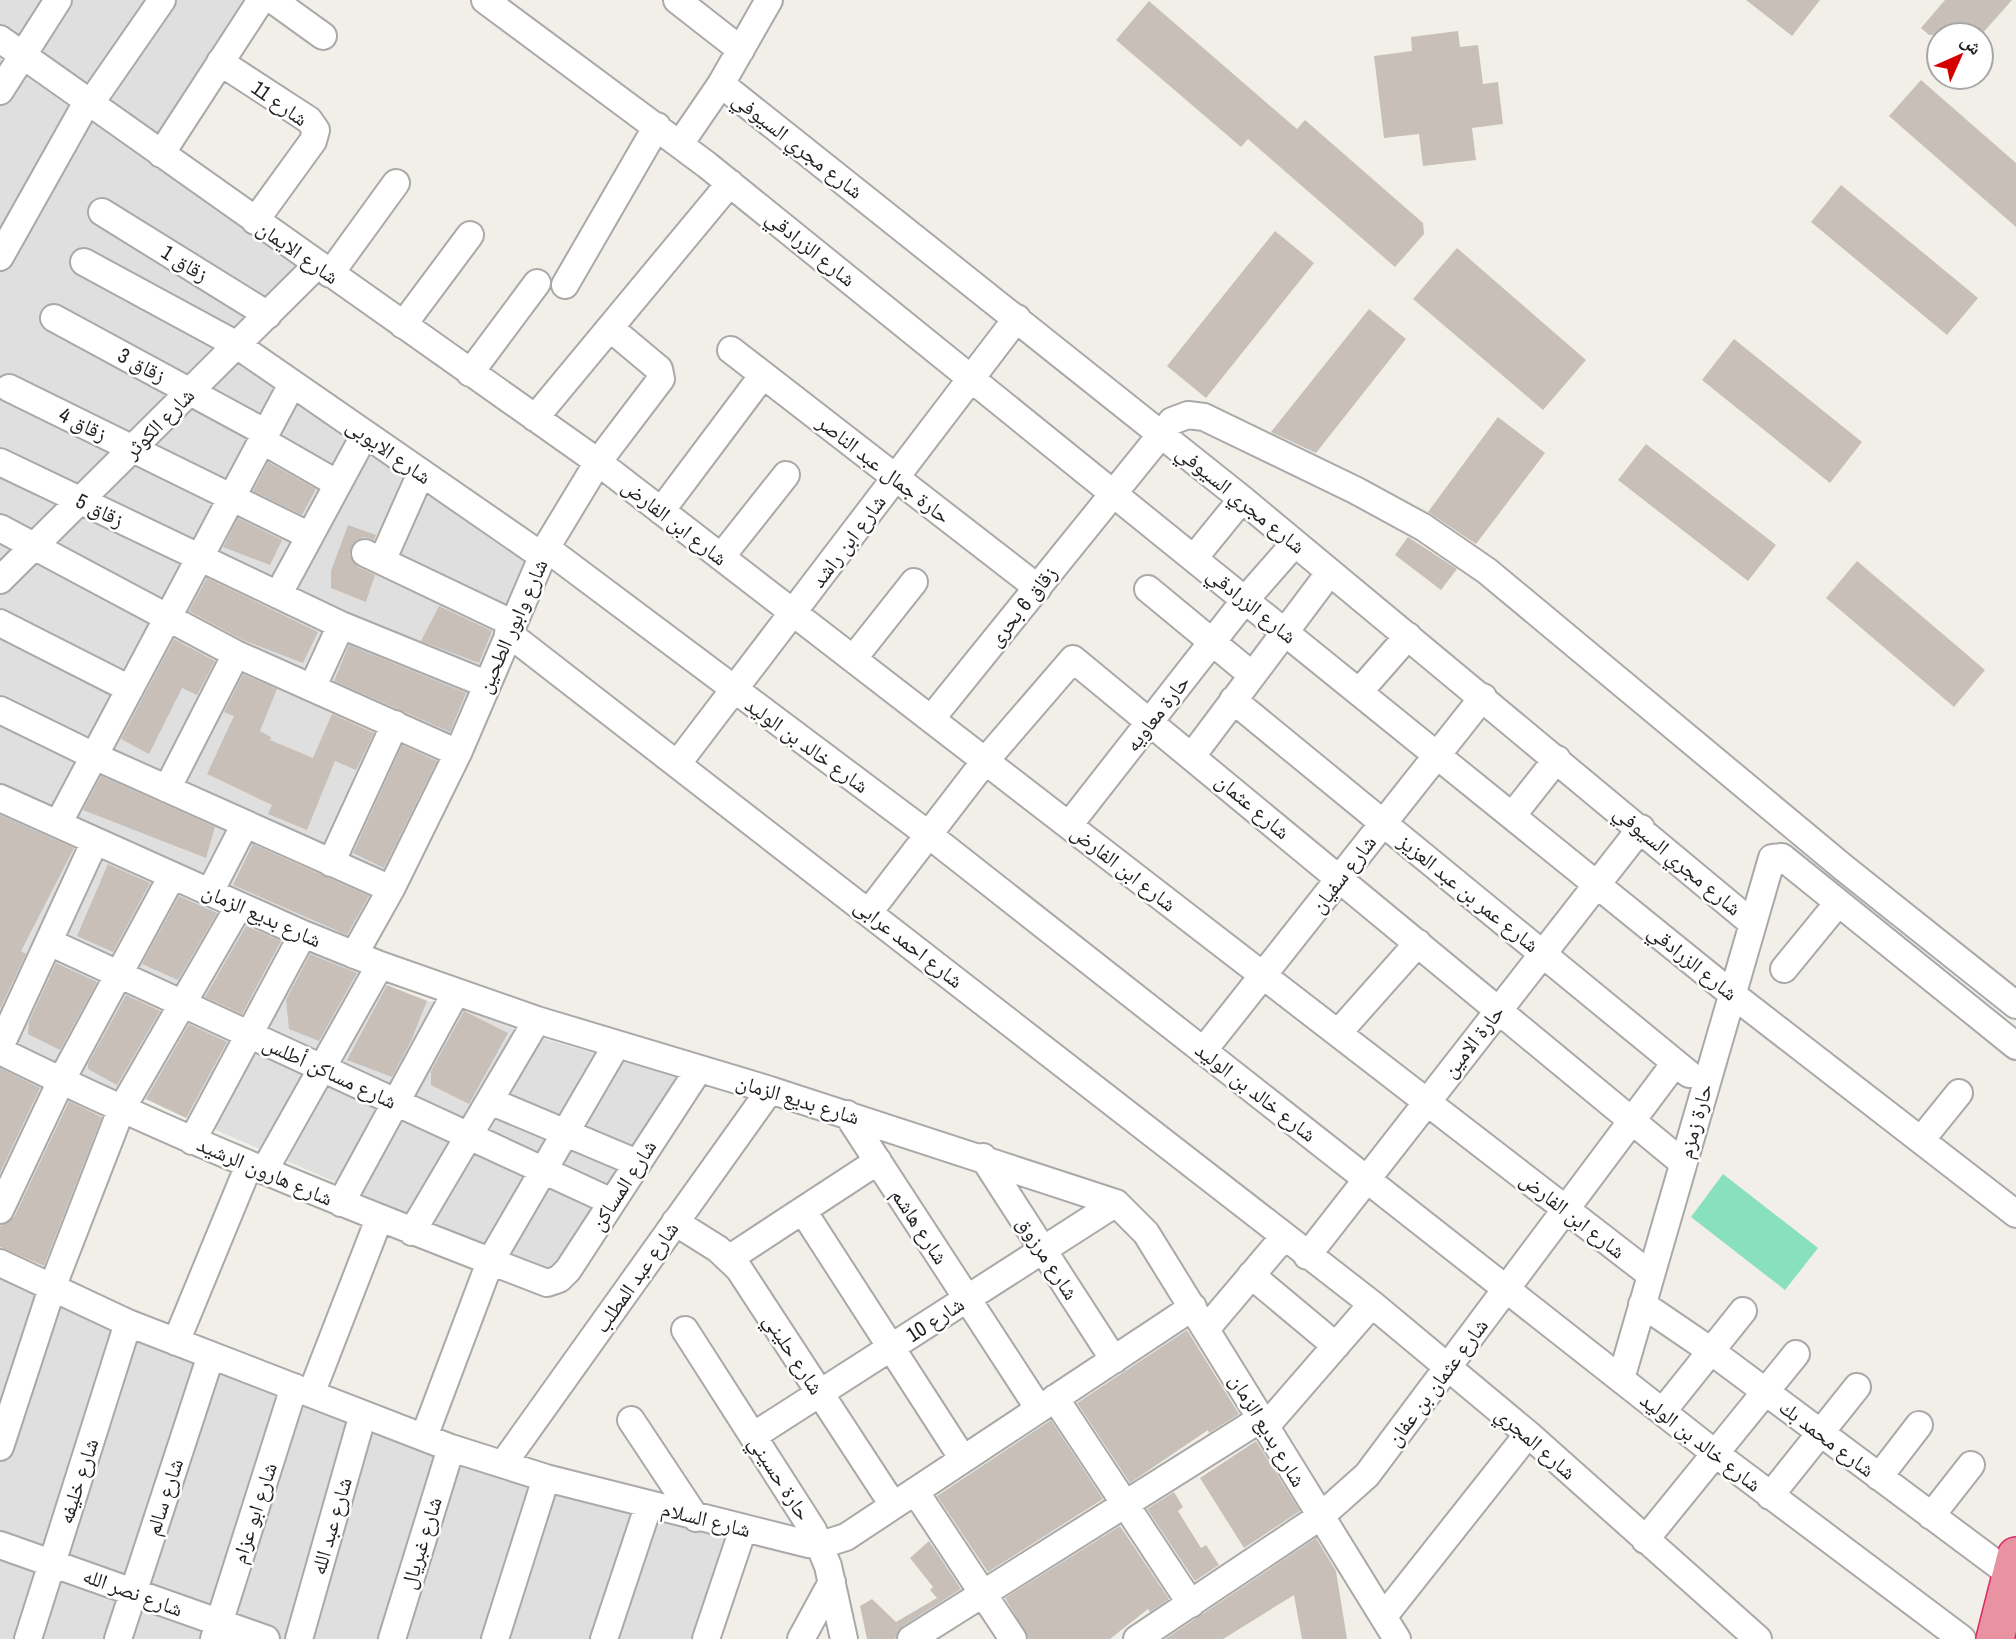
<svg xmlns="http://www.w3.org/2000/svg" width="2016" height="1639" viewBox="0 0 2016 1639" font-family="'Archivo Narrow','Noto Naskh Arabic',sans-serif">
	<rect width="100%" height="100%" fill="#f2efe9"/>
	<path fill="#e0dfdf" d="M0,0H260L160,152L0,38Z
		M0,40L317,265L237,347L542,556L354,954L93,842L0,1044Z
		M97,858L306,942L383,985L443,1006L454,1005L524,1033L680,1078L558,1263L545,1268H531L150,1101L74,1077L0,1222V1064Z
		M0,1266L358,1414L742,1529L705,1639H0Z"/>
	<path fill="#88e0be" d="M1723,1174L1818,1248L1785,1290L1691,1217Z"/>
	<path fill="#c7bfb8" d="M1746,0H1820L1792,36Z
		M1945,0H2012L1981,35H1929L1921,28Z
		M1149,1L1297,129L1305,120L1423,223L1424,234L1395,267L1248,139L1241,147L1116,40Z
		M1458,31L1460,47L1478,45L1483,84L1498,82L1503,124L1472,128L1476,160L1423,166L1419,134L1384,138L1374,56L1412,51L1411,37Z
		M1921,80L2016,163V227L1889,116Z
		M1841,185L1978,298L1947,335L1811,222Z
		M1275,231L1314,263L1206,398L1167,366Z
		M1457,248L1586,360L1543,410L1413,299Z
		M1369,309L1406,339L1316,453L1271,432Z
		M1734,339L1862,442L1830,483L1702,380Z
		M1498,417L1545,453L1476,544L1428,512Z
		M1646,444L1776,545L1748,581L1618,480Z
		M268,462L316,489L302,515L253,491Z
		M238,518L282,540L270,565L223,547Z
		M348,525L376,535L374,540L364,537L357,540L349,554L358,567L375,575L366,602L331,588V571Z
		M1408,537L1457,569L1441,590L1395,555Z
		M1857,561L1985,670L1954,707L1826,598Z
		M207,578L318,632L303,663L243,640L189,611Z
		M439,606L492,631L479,663L421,641Z
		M174,639L215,661L197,695L182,688L149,754L121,739Z
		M349,645L466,693L450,732L334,681Z
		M243,674L277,689L260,731L271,737L270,740L313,758L332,714L374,733L356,770L335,761L307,830L268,814L272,805L207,774L234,716L224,712Z
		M402,745L437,761L384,868L353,853Z
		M101,776L215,827L206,858L83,810Z
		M0,815L74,848L21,951L26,954L0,1009Z
		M253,844L369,896L347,935L233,885Z
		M108,864L150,883L113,952L77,936Z
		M179,896L217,913L178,980L142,964Z
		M246,926L281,941L242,1014L205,997Z
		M310,954L357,973L319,1041L289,1029L286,1000Z
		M56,963L97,982L60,1050L28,1034L29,1022Z
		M387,985L427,1001L411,1041L392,1077L347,1060Z
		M126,995L160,1011L117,1085L88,1069V1064Z
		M464,1011L508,1033L469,1104L431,1085V1071Z
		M189,1024L227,1042L186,1118L146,1099Z
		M0,1068L40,1088L0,1173Z
		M69,1101L102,1117L44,1266L0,1247V1226L14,1217Z
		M1187,1330L1239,1414L1209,1433L1208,1430L1130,1483L1077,1403Z
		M1051,1420L1103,1499L988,1572L937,1496Z
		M1256,1441L1300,1511L1244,1548L1200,1478Z
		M1174,1492L1183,1507L1178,1511L1201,1548L1206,1545L1219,1565L1195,1581L1147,1509Z
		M1120,1526L1169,1599L1150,1612L1148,1609L1110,1639H1029L1005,1598Z
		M1316,1538L1336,1571L1347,1639H1302L1294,1595L1223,1639H1165Z
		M929,1541L961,1589L903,1626L895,1639H867L860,1606L872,1599L896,1622L937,1598L930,1590L933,1587L910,1558Z"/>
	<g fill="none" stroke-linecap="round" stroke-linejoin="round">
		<defs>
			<path id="minor" d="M273,0L323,36
				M485,0L707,165L1732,994L2016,1214
				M677,0L741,50
				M0,39L598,462L1651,1275
				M220,62L309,120L316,130L313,141L255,221
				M721,84L1242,499L1752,923
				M0,91L58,0
				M90,104L162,0
				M680,144L721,84L769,0
				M161,154L261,0
				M102,212L268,315
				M0,257L87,102
				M84,262L237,345L542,556
				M330,274L396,183
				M565,285L657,126
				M54,318L266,433
				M403,325L470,235
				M731,350L1038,588
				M470,373L537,283
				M9,388L310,536
				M535,418L730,183
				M263,441L338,484
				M0,462L341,625L486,684
				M661,511L763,375
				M0,528L236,654L458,753
				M546,548L929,835L1716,1454L1962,1639
				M365,553L512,623
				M721,557L786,475
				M1194,558L1242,499
				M382,561L421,473
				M0,580L317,265
				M1148,589L1252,675
				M278,595L365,434
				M0,623L130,689
				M508,633L1372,1304L1528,1434L1758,1639
				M853,659L914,582
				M313,686L341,625
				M1359,692L1408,636
				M1233,700L1689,1074
				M0,710L94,756L391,889
				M931,719L1172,421L1188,415L1204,417L1355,490L1423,527L1487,571L1844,868L2016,1005
				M1192,756L1330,572
				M678,763L1017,318
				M167,789L236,654
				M0,798L303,934L380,965L537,1020L770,1090L1116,1203L1146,1233L1397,1639
				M1512,816L1557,759
				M58,824L292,384
				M1069,825L1245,600L1295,543
				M331,863L395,724
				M210,892L245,824
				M869,912L985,761L1073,659L1683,1163
				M49,942L612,1202
				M354,955L391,889L458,753L546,548L598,462L661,379L659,369L610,328
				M1784,969L1838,903
				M1338,1033L1418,943
				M0,1047L95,841
				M0,1051C178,1139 362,1212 547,1283L559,1279L568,1270L699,1069
				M1203,1051L1483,697
				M490,1101L637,1163
				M847,1114L1039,1409
				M1921,1140L1959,1093
				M192,1141L303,934
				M983,1157L1114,1360
				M264,1171L380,965
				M341,1203L456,992
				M0,1210L61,1081L172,876
				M803,1211L963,1459
				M675,1222L718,1249L739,1269L893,1505
				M412,1232L537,1020
				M1307,1256L1641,828
				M730,1258L878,1161
				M0,1263L128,1323L451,1448L546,1478L808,1544L821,1545L846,1537L1193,1307
				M1251,1275L1336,1346
				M1642,1304L1711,1351L2010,1574
				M1206,1329L1283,1238
				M685,1330L813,1530L828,1566L844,1639
				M176,1342L249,1165
				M1621,1379L1772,858L1782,857L2016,1046
				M311,1394L379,1219
				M1055,1398L1191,1604
				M1663,1411L1743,1311
				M631,1420L696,1518
				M1267,1425L1372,1304
				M753,1436L1116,1203
				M424,1437L490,1262L617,1044
				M0,1447L52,1288L121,1110L239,906
				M503,1464L770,1090
				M1879,1477L1919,1425
				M915,1491L1013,1639
				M1770,1496L1857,1387
				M1931,1516L1971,1465
				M1645,1540L1796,1354
				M0,1545L266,1639
				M1384,1616L1528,1434
				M28,1639L128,1323
				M118,1639L211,1355
				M214,1639L294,1387
				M299,1639L363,1414
				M392,1639L451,1448
				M495,1639L546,1478
				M604,1639L649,1504
				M706,1639L743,1529
				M801,1639L832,1582
				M911,1639L1262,1418
				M1137,1639L1321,1516L1367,1475L1675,1063"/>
			<path id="highway" d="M1995,1639L2016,1556"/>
		</defs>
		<use href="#minor" stroke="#a9a9a9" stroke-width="30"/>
		<use href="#highway" stroke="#dc2a67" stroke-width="40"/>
		<use href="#minor" stroke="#fff" stroke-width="26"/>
		<use href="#highway" stroke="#e892a2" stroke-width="37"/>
	</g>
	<g text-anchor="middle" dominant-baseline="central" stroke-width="5" stroke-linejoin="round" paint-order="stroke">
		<g font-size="21" fill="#222" stroke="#fff">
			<text transform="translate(280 103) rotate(35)">شارع 11</text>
			<text transform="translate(798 145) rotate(38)">شارع مجري السيوفي</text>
			<text transform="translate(811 248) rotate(39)">شارع الزرادقي</text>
			<text transform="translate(298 252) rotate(35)">شارع الايمان</text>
			<text transform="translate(185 263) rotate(32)">زقاق 1</text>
			<text transform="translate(142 365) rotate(28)">زقاق 3</text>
			<text transform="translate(159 423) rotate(-45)">شارع الكوثر</text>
			<text transform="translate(83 424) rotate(26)">زقاق 4</text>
			<text transform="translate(389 451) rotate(35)">شارع الايوبى</text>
			<text transform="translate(884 469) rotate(38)">حارة جمال عبد الناصر</text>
			<text transform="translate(1241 499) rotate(39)">شارع مجري السيوفي</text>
			<text transform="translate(100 510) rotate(26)">زقاق 5</text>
			<text transform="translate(675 522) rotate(38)">شارع ابن الفارض</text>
			<text transform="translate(848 541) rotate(-53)">شارع ابن راشد</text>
			<text transform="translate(1252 605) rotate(39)">شارع الزرادقي</text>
			<text transform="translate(1022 606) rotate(-51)">زقاق 6 بحرى</text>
			<text transform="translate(512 626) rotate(-66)">شارع وابور الطحين</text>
			<text transform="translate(1157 713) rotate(-52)">حارة معاويه</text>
			<text transform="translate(807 745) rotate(36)">شارع خالد بن الوليد</text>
			<text transform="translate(1253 806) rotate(40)">شارع عثمان</text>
			<text transform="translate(1678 860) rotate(40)">شارع مجري السيوفي</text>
			<text transform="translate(1124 868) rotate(38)">شارع ابن الفارض</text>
			<text transform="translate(1343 874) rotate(-52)">شارع سفيان</text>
			<text transform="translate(1469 893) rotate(39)">شارع عمر بن عبد العزيز</text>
			<text transform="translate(262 915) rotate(24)">شارع بديع الزمان</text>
			<text transform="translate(909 943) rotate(38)">شارع احمد عرابى</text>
			<text transform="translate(1693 962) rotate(39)">شارع الزرادقي</text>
			<text transform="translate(1473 1041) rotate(-52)">حارة الامين</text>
			<text transform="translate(330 1072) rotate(25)">شارع مساكن أطلس</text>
			<text transform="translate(1256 1092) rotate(38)">شارع خالد بن الوليد</text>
			<text transform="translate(798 1099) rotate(17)">شارع بديع الزمان</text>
			<text transform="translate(1695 1121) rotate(-74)">حارة زمزم</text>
			<text transform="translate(265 1171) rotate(23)">شارع هارون الرشيد</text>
			<text transform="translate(623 1185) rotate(-57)">شارع المساكن</text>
			<text transform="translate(1573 1215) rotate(38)">شارع ابن الفارض</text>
			<text transform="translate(920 1226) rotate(57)">شارع هاشم</text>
			<text transform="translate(1048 1258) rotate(57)">شارع مرزوق</text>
			<text transform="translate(636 1277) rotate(-55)">شارع عبد المطلب</text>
			<text transform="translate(935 1319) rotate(-33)">شارع 10</text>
			<text transform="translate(794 1354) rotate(57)">شارع حليني</text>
			<text transform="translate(1437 1382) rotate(-53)">شارع عثمان بن عفان</text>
			<text transform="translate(1268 1430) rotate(59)">شارع بديع الزمان</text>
			<text transform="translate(1827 1438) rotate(37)">شارع محمد بك</text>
			<text transform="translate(1701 1442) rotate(38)">شارع خالد بن الوليد</text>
			<text transform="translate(1536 1443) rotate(41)">شارع المجري</text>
			<text transform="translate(780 1478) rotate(57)">حارة حسيني</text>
			<text transform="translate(78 1481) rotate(-72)">شارع خليفه</text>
			<text transform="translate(164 1497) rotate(-72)">شارع سالم</text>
			<text transform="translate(254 1513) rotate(-72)">شارع ابو عزام</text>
			<text transform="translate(706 1519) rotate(14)">شارع السلام</text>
			<text transform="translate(331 1526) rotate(-74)">شارع عبد الله</text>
			<text transform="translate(421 1543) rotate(-73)">شارع غبريال</text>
			<text transform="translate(133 1592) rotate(20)">شارع نصر الله</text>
		</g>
	</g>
	<g transform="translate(1960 56) rotate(45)"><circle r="33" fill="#ffffff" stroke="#a7a7a7" stroke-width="2"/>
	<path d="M0-5L12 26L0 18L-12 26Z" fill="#d40000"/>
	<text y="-10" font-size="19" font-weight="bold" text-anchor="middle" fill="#222222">ش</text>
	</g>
</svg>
